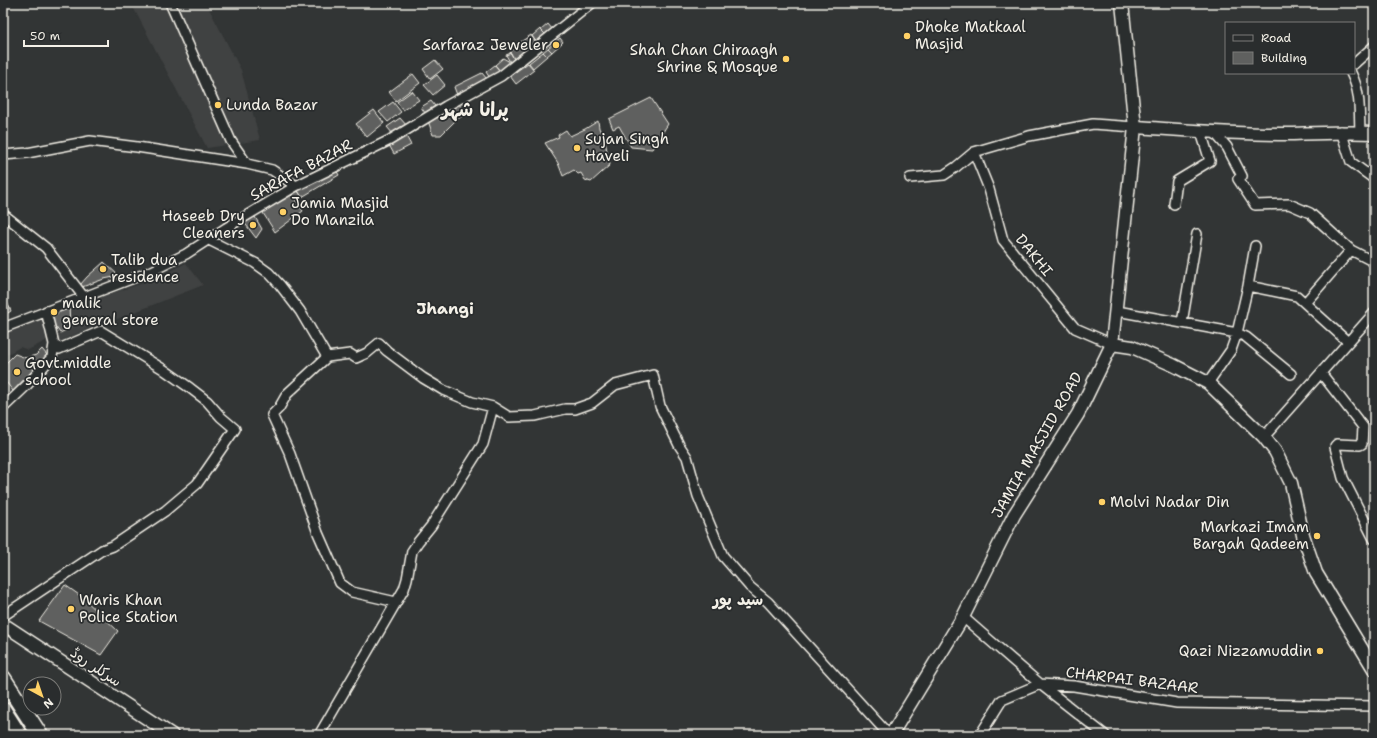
<svg xmlns="http://www.w3.org/2000/svg" width="1377" height="738" viewBox="0 0 1377 738" font-family="'Shantell Sans','Playpen Sans Arabic',sans-serif">
	<rect width="100%" height="100%" fill="#323535"/>
	<filter id="ink" filterUnits="userSpaceOnUse"><feTurbulence type="fractalNoise" baseFrequency=".025" numOctaves="2"/><feDisplacementMap in="SourceGraphic" scale="8" xChannelSelector="R" yChannelSelector="G"/><feConvolveMatrix kernelMatrix="1 2 1 2 8 2 1 2 1" color-interpolation-filters="sRGB"/></filter>
	<g filter="url(#ink)">
		<path fill="#404242" d="M131,3H206L241,70L260,140L207,148Z
			M186,263L203,285L117,319L94,326L54,344L60,332L59,310L153,280Z
			M44,315L49,339L28,350L20,347L3,357V334Z"/>
		<path fill="#5f605f" stroke="#f4f1e8" d="M548,24L553,30L546,35L541,30Z
			M540,29L546,35L536,42L532,36Z
			M531,35L537,43L526,51L519,43Z
			M560,38L563,42L552,52L548,48Z
			M519,43L526,51L514,59L510,52Z
			M548,48L552,52L547,56L543,52Z
			M543,52L547,56L533,68L529,63Z
			M511,53L514,59L510,62L506,55Z
			M503,58L510,62L500,71L495,65Z
			M435,60L443,69L430,79L423,69Z
			M528,63L534,70L516,84L510,76Z
			M495,65L500,71L490,78L486,72Z
			M482,73L487,79L457,95L454,87Z
			M413,74L420,83L396,101L389,92Z
			M437,75L445,85L433,95L424,85Z
			M412,91L419,100L403,110L397,102Z
			M651,98L668,124L652,149L631,147L619,126L613,129L609,119Z
			M431,101L435,106L425,113L421,107Z
			M393,102L401,112L388,122L379,112Z
			M457,102L467,113L456,120L448,108Z
			M448,108L456,120L441,135H433L427,118Z
			M374,110L384,123L367,137L356,124Z
			M400,118L407,126L393,134L387,127Z
			M598,121L599,128L605,141L610,165L591,182L585,180L581,173L578,174L574,170L563,176L558,163L545,143L559,137L558,135L566,130L570,136L585,129Z
			M406,136L411,145L394,154L389,145Z
			M335,168L339,175L302,197L296,188Z
			M296,188L302,197L296,201L290,192Z
			M290,192L303,211L275,232L263,213Z
			M255,217L262,229L256,238L243,221Z
			M104,262L119,276L104,279L82,287L80,285L87,277Z
			M6,300L11,311L3,316V302Z
			M69,304L70,328L60,333L51,320L50,314Z
			M42,349L47,355L13,391L3,378V366L15,354L26,358L36,355Z
			M65,585L82,597L118,631L101,655L39,621Z"/>
		<g fill="none" stroke-linecap="round" stroke-linejoin="round">
			<defs>
				<path id="minor" d="M170,3L231,141L247,164
					M1354,64L1374,46
					M1351,73C1361,93 1359,111 1360,132
					M1341,131L1351,162L1374,179
					M1215,133L1227,147L1242,176L1238,179L1255,205L1289,204L1310,213L1351,250L1374,262
					M974,152L989,189L1003,240L1075,328L1112,344
					M3,155L27,153L90,141L137,147L247,164L272,170L296,186
					M910,178L944,175L956,167L974,152L1029,136L1093,124L1135,127
					M1174,204L1177,181L1210,161L1201,132
					M3,214L46,248L83,296
					M209,240L255,263L269,273L280,285L300,311L327,357
					M1248,286L1297,296L1348,342
					M1305,303L1351,250
					M1117,311L1237,333L1246,337L1291,374
					M1182,323L1197,234
					M3,328L152,271L186,254L226,228L296,186L390,140L446,106L501,76L592,3
					M1321,373L1363,427L1362,444L1360,445L1337,444L1335,446V447L1343,478L1374,539
					M1208,383L1231,350L1237,333L1248,286L1255,246
					M3,408L27,385L52,357L54,344L46,311
					M1264,437L1374,313
					M396,602L352,592L340,583L318,533L290,454L272,415L279,408L287,394L327,357L350,354L356,358L367,353L379,343L387,351L423,378L443,390L472,402L493,407L509,417L535,416L565,409H575L592,403L615,385L653,375L660,406L679,445L687,457L698,496L723,556L750,587L768,602L889,735
					M3,616L102,550L113,546L165,511L197,484L235,429L221,417L207,401L190,388L163,369L101,331L59,349L54,344
					M963,617L1040,684L1105,735
					M319,735L404,589L407,579L412,551L418,542L431,526L483,444L493,407
					M980,735L1002,700L1040,684L1074,686L1177,703L1374,706"/>
				<path id="tertiary" d="M1135,127C1183,130 1231,134 1279,134C1311,134 1342,131 1374,133
					M1112,344L1132,347L1173,365L1208,383L1264,437L1275,451L1291,483L1303,535L1316,573L1374,669
					M3,624L172,735
					M891,735L963,617L1014,515L1078,414L1112,344L1135,127L1122,3"/>
				<path id="primary" d="M3,678L40,735
					M3,710L19,735"/>
			</defs>
			<use href="#minor" stroke="#f4f1e8" stroke-width="12"/>
			<use href="#tertiary" stroke="#f4f1e8" stroke-width="15"/>
			<use href="#primary" stroke="#f4f1e8" stroke-width="18"/>
			<use href="#minor" stroke="#2a2d2e" stroke-width="9"/>
			<use href="#tertiary" stroke="#2a2d2e" stroke-width="12"/>
			<use href="#primary" stroke="#2a2d2e" stroke-width="15"/>
		</g>
	</g>
	<g fill="#ffd166" stroke="#2a2d2e" stroke-width="1.5">
		<circle cx="907" cy="36" r="4"/>
		<circle cx="556" cy="45" r="4"/>
		<circle cx="786" cy="59" r="4"/>
		<circle cx="218" cy="105" r="4"/>
		<circle cx="577" cy="148" r="4"/>
		<circle cx="283" cy="212" r="4"/>
		<circle cx="253" cy="225" r="4"/>
		<circle cx="103" cy="269" r="4"/>
		<circle cx="54" cy="312" r="4"/>
		<circle cx="17" cy="372" r="4"/>
		<circle cx="1102" cy="502" r="4"/>
		<circle cx="1317" cy="536" r="4"/>
		<circle cx="71" cy="609" r="4"/>
		<circle cx="1320" cy="651" r="4"/>
	</g>
	<g text-anchor="middle" dominant-baseline="central" stroke-width="3.5" stroke-linejoin="round" paint-order="stroke">
		<g font-size="15" fill="#f4f1e8" stroke="#2a2d2e" text-anchor="start">
			<text x="915" y="27">Dhoke Matkaal<tspan x="915" dy="17">Masjid</tspan></text>
			<text x="548" y="45" text-anchor="end">Sarfaraz Jeweler</text>
			<text x="778" y="50" text-anchor="end">Shah Chan Chiraagh<tspan x="778" dy="17">Shrine &amp; Mosque</tspan></text>
			<text x="226" y="105">Lunda Bazar</text>
			<text x="585" y="139">Sujan Singh<tspan x="585" dy="17">Haveli</tspan></text>
			<text x="291" y="203">Jamia Masjid<tspan x="291" dy="17">Do Manzila</tspan></text>
			<text x="245" y="216" text-anchor="end">Haseeb Dry<tspan x="245" dy="17">Cleaners</tspan></text>
			<text x="111" y="260">Talib dua<tspan x="111" dy="17">residence</tspan></text>
			<text x="62" y="303">malik<tspan x="62" dy="17">general store</tspan></text>
			<text x="25" y="363">Govt.middle<tspan x="25" dy="17">school</tspan></text>
			<text x="1110" y="502">Molvi Nadar Din</text>
			<text x="1309" y="527" text-anchor="end">Markazi Imam<tspan x="1309" dy="17">Bargah Qadeem</tspan></text>
			<text x="79" y="600">Waris Khan<tspan x="79" dy="17">Police Station</tspan></text>
			<text x="1312" y="651" text-anchor="end">Qazi Nizzamuddin</text>
		</g>
		<g font-size="15" fill="#f4f1e8" stroke="#2a2d2e">
			<text transform="translate(301 170) rotate(-28)">SARAFA BAZAR</text>
			<text transform="translate(1034 255) rotate(51)">DAKHI</text>
			<text transform="translate(1037 445) rotate(-60)">JAMIA MASJID ROAD</text>
			<text transform="translate(96 667) rotate(34)">سرکلر روڈ</text>
			<text transform="translate(1132 680) rotate(7)">CHARPAI BAZAAR</text>
		</g>
		<g font-size="16" font-weight="bold" fill="#f4f1e8" stroke="#2a2d2e">
			<text x="445" y="308">Jhangi</text>
			<text x="738" y="599">سید پور</text>
		</g>
		<g font-size="19" font-weight="bold" fill="#f4f1e8" stroke="#2a2d2e">
			<text x="475" y="109">پرانا شہر</text>
		</g>
	</g>
	<rect width="1377" height="738" fill="none" stroke="#2a2d2e" stroke-width="16"/>
	<rect x="8" y="8" width="1361" height="722" fill="none" stroke="#f4f1e8" stroke-width="1.5" filter="url(#ink)"/>
	<rect x="1225" y="22" width="130" height="52" fill="#2a2d2e" stroke="#7b7b78"/>
	<rect x="1233" y="35" width="20" height="6" fill="#2a2d2e" stroke="#7b7b78"/>
	<text x="1261" y="42" font-size="12" fill="#f4f1e8">Road</text>
	<rect x="1233" y="52" width="20" height="12" fill="#5f605f" stroke="#7b7b78"/>
	<text x="1261" y="62" font-size="12" fill="#f4f1e8">Building</text>
	<g transform="translate(42 696) rotate(140)"><circle r="19" fill="#2a2d2e" stroke="#7b7b78"/>
	<path d="M0-3L7 15L0 10L-7 15Z" fill="#ffd166"/>
	<text y="-6" font-size="11" font-weight="bold" text-anchor="middle" fill="#f4f1e8">N</text>
	</g>
	<path d="M24 40v6h84v-6" fill="none" stroke="#f4f1e8" stroke-width="2"/>
	<text x="30" y="40" font-size="12" fill="#f4f1e8" stroke="#2a2d2e" stroke-width="3" paint-order="stroke">50 m</text>
</svg>
